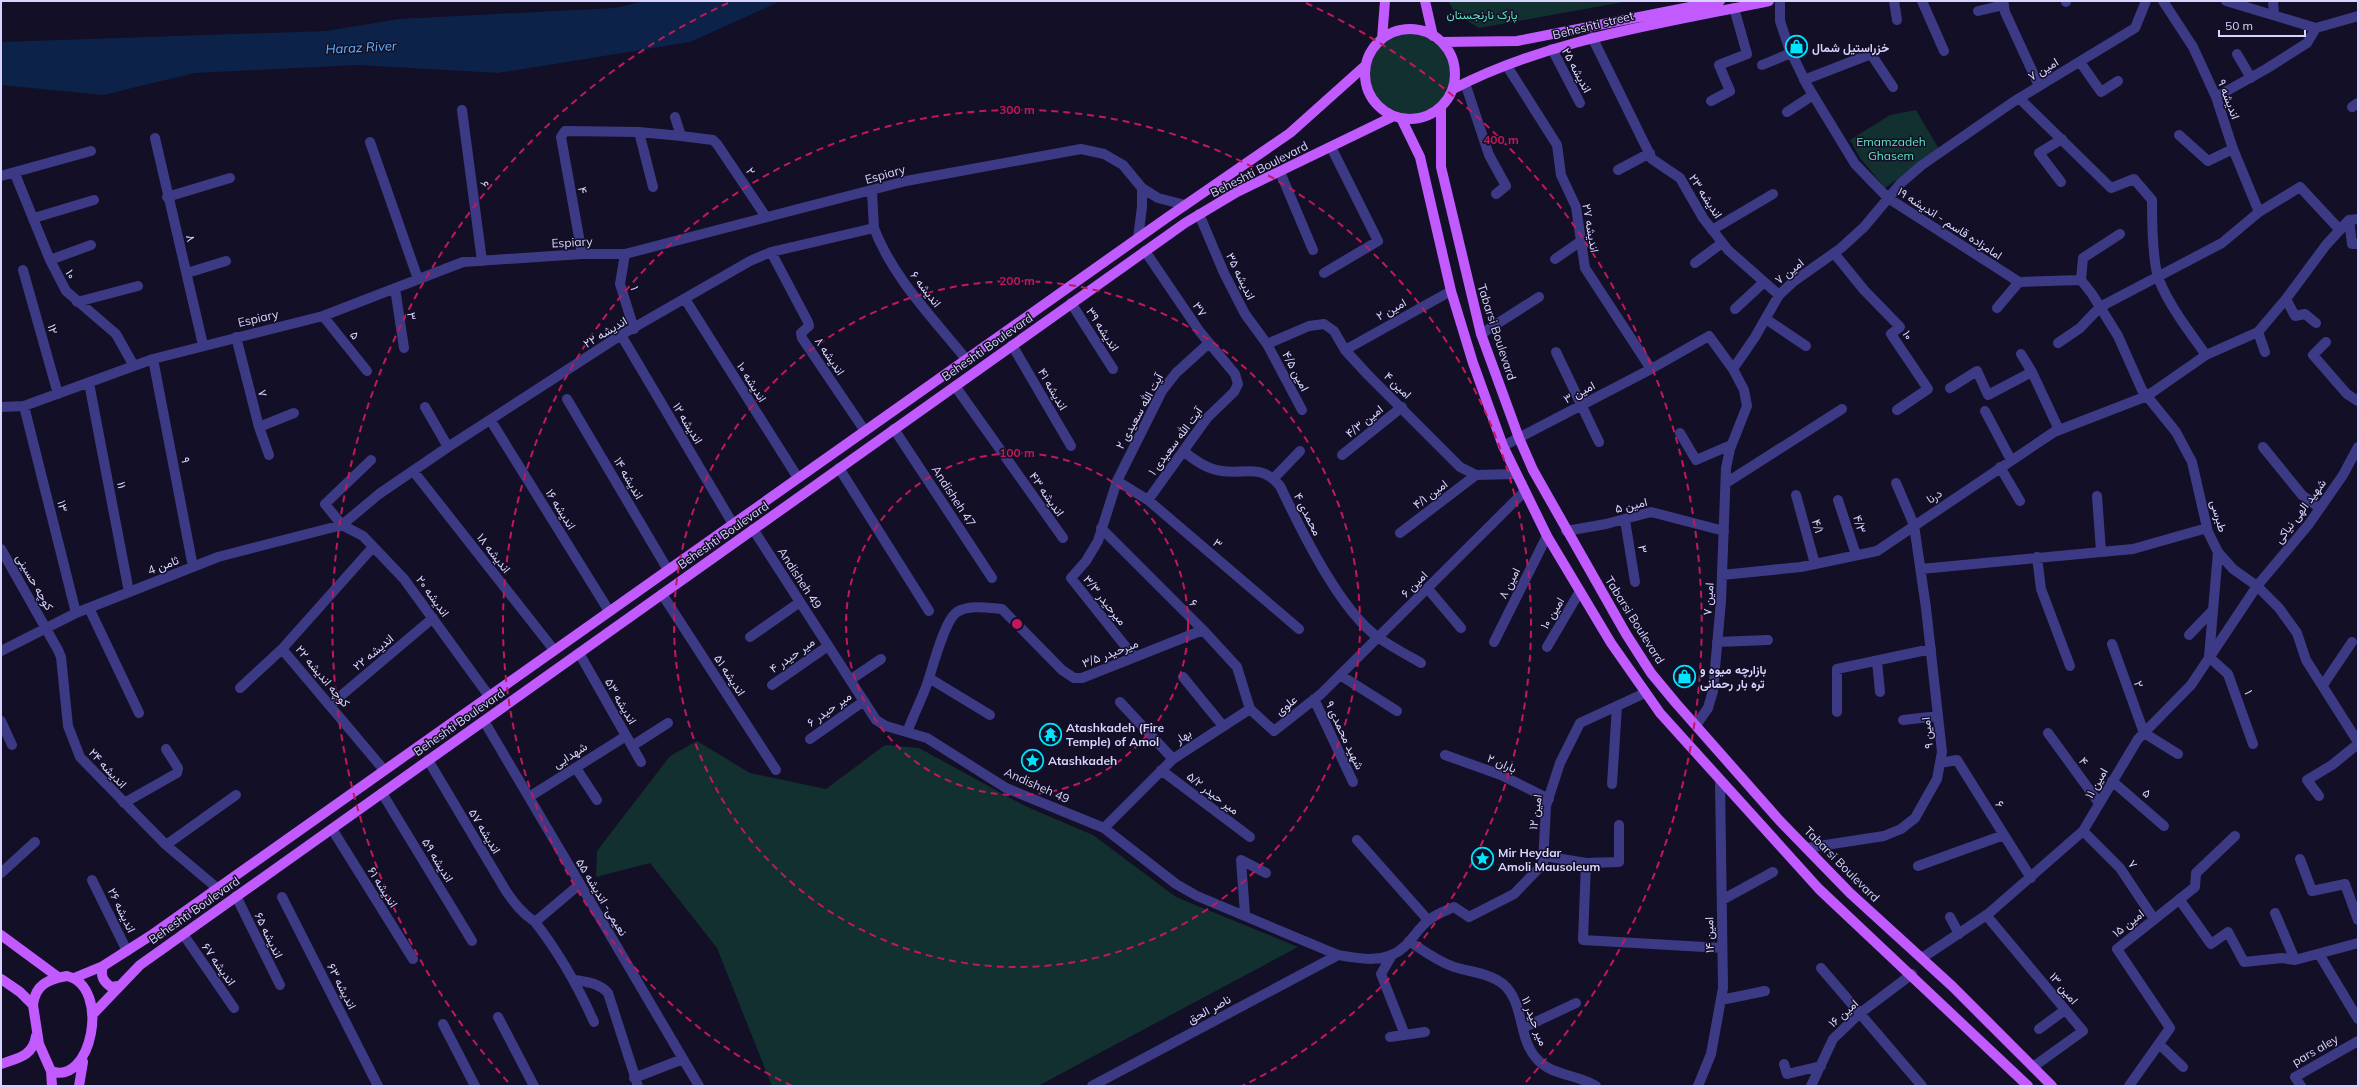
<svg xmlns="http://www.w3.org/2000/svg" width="2359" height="1087" viewBox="0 0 2359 1087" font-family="Mulish,Vazirmatn,sans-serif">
	<rect width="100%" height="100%" fill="#130f26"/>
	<path fill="#12302f" d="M1448,1H1629L1479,28L1456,14Z
		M1365 74a45 45 0 1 1 90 0a45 45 0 1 1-90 0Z
		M1916,110L1939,149L1885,188L1860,158L1850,140L1890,115Z
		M697,741L750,773L826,789L885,745L919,748L1025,806L1093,835L1176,897L1298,947L1038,1086H772L717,948L650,863L596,877L597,851L670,756Z"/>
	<path fill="#0c2248" d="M645,1H781L690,42L498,73L358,65L195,73L103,95L1,85V42L326,31L399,19L615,8Z"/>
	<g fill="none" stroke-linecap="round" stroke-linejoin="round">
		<path stroke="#3d3a85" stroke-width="10" d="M1780,1V21L1789,48L1807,85L1855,164L1888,198L2019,282L2081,280
			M1894,1L1897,20
			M1922,1L1944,51
			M2003,1L2005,12L2039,86
			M2066,1V2
			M2163,1L2193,47L2216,97L2233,149L2259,212
			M2226,1L2316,28L2358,16
			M2273,1L2274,15
			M1978,11L2004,5
			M1592,37L1652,159L1680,178L1703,218L1728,250L1779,295
			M1552,49L1580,103
			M2237,54L2251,78
			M2080,62L2101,92L2118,81
			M1762,65L1791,53
			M1507,66L1557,145L1561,175L1576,207L1585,268L1651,369
			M1804,80L1871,54L1893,87
			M1465,83L1489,155L1506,186L1496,194
			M2216,97L2266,69L2307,43L2316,28
			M2019,98L2111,188L2134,179L2152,200C2152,221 2152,261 2159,280C2170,307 2189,331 2206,355
			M1711,101L1730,91L1719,65L1747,54L1734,8
			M2352,107L2358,103
			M462,110L482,261
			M1787,112L1813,95
			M675,117L681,136L713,140L717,144L766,217
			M639,132L653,187
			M2179,135L2208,161L2233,149
			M155,138L203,345
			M370,142L418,279
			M1618,170L1650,153
			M1280,172L1313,250
			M15,174L50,260L66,291L116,334L134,366
			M1,176L91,151
			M2061,182L2039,153L2062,139
			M167,197L230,178
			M1199,214L1224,273L1245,314L1267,344L1302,410
			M34,218L94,200
			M2349,220L2352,244H2358
			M874,228C893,278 933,318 966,359
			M1712,230L1773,194
			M1138,238L1142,207V188
			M1145,251L1200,332L1235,374L1238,384L1234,392L1207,418L1148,500
			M771,252L808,322L809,326L801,333L802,338L865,431
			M1834,253L1864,290L1900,327L1891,334L1928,389L1897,410
			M582,254L561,137L565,131L639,132L681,136
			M625,254L620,284L634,329
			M1555,259L1581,241
			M50,260L91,245
			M1695,263L1722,243
			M23,270L58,394
			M187,273L226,261
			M1324,273L1378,241L1331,147
			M2081,280L2092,294L2118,336L2142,390L2176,432L2192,462L2208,532L2218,552L2233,569L2257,586L2279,608L2297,633L2306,660L2358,742
			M2081,280L2083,258L2120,234
			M395,288L404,348
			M685,299L798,478
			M2286,299L2295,316L2305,314L2316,323
			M77,302L138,286
			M1071,303L1113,369
			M1997,308L2019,282
			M1735,309L1764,282
			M323,316L367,371
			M1766,319L1806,346
			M2258,332L2265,352
			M1481,334L1539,297
			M621,335L733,524
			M236,337L259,427L269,455
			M2326,342L2313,355L2347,394L2358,401
			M2058,343L2080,328L2100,307L2222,243L2259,212L2300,187L2340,230
			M1267,344L1309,326L1324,324L1334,331L1345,350L1368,375L1460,467L1476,475L1515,474
			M1012,345L1071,446
			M1345,350L1451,291
			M1556,352L1599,442
			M2021,354L2032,372
			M153,359L193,567
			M89,383L129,592
			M955,386L1063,538
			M1950,388L1977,371L1988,395L2032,372L2059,430
			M567,399L668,570
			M24,406L76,613
			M1,407L24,406L153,359L323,316L463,262L582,254H625L906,181L1081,149L1104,154L1123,165L1142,188L1158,198L1185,205
			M425,407L448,447
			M1985,411L2011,460
			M491,421L609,611
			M259,427L294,413
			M894,429L992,578
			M1680,433L1696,460L1731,445
			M1503,446L1651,369L1709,336L1733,369
			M2263,447L2302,495L2320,508
			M1183,451C1192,458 1202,466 1213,469C1238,478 1259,460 1280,486C1301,530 1340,611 1379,638C1392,647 1407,655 1421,663
			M1342,455L1402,407
			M371,460L325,504L342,525L363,536L404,579L489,696
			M2000,467L2020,501
			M839,468L929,611
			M414,472L554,650
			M1274,478L1300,451
			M1117,481L1148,500L1299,629
			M1726,483L1842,409
			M1796,495L1815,564
			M2097,496L2101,551
			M1838,500L1856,555
			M1625,520L1635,582
			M1101,528L1203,630L1237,667L1250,709
			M753,529L876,720L886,726L927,738L1006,788L1104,828L1176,884L1197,896L1338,955C1360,959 1386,964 1404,947C1413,939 1419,927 1429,920C1436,914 1445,911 1454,907L1469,917L1514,894L1543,864L1546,806L1560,763L1580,723L1645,693
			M1566,531L1606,524L1651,512L1724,531
			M1400,533L1476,475
			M373,547L282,649L384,770
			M1,549L58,650L61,657L68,726L80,757L166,845L217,888
			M2218,552L2209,657L2228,674L2253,744
			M2037,557L2041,589L2070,666
			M1921,569L2133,549L2207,528
			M1722,575L1801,567L1877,551L2054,432L2147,396L2206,355L2258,332L2286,299L2326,245L2349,220L2358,219
			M1428,589L1461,628
			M662,594L776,770
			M89,608L139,713
			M2189,635L2213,610
			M750,637L800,602
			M1494,642L1547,536
			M1717,642L1768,640
			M2112,644L2144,733L2178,754
			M1547,647L1580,591
			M1,651L76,613L218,557L342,525L379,494L448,447L621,335L750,261L771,252L874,228L872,192
			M579,653L641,762
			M1134,657L1071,578L1086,561L1098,541L1117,481L1162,391L1176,373L1209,343
			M1877,661L1880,692
			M1340,675L1397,711
			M1183,677L1223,726
			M929,678L990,715
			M850,680L881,659
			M772,685L828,646
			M2323,685L2352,642
			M240,688L282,649
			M1314,699L1353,782
			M1120,702L1173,759
			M330,705L433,618
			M1250,709L1274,731L1321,694L1524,492
			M1837,712V669L1931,649
			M1903,720L1938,716
			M1,721L12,745
			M484,721L699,1086
			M1696,725L1708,708L1713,691L1721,601L1726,468L1730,449L1747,406L1744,390L1733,369L1755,337L1779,295L1793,282L1841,248L1864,227L1901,183L1922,165L2013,102L2135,28L2146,1
			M907,732C913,717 920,702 926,687C932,671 944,620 957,612C969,604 989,608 1002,609L1062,670L1074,678H1082L1203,630
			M2048,733L2099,803
			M810,739L864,701
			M632,746L668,723
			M1445,755L1501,775L1549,799
			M428,760L506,891C515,904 522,913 535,922L580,884
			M1940,763L1957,760L2031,878
			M576,768L597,800
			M1161,770L1250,837
			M2112,781L2164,826
			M1612,784L1617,706
			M382,793L472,941
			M2319,796L2307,780L2332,765L2358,744
			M529,797L626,736
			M124,803L177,773L178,768L166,749
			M1619,825V862L1586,863L1583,940L1722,948
			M1104,828L1173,759L1250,709
			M332,829L413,959
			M2083,831L2120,868L2154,919
			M1357,840L1428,920
			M166,845L236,795
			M1806,848L1884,836L1901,829L1915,818L1937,779L1942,752L1926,608L1914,525L1896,483
			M1544,856L1586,863
			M2300,859L2312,891L2345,884L2358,920
			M1918,866L2004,835
			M1,873L35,842
			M92,880L127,951
			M236,896L280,985
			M282,897L378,1086
			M2179,899L2211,944L2228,932L2244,962L2282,958L2295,960L2358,943
			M1722,900L1773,872
			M2275,913L2295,960
			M1245,914L1241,860L1266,873
			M1986,915L2083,1031L2033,1067
			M1950,917L1959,934
			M535,922C560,954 577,984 594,1022
			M183,934L234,1008
			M1409,941C1424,951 1437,961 1454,967C1470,972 1489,973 1503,984C1524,1001 1518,1038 1536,1058C1551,1076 1577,1074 1596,1086
			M2319,954L2358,1019
			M1392,955L1381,974L1405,1035
			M1922,958L1988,914L2083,831L2138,739L2191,685L2257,586L2309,524L2343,475L2358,447
			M1821,968L1922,1086
			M575,980C587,982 599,983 608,993L638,1086
			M1721,1000L1765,991
			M498,1017L534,1086
			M443,1024L475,1086
			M1523,1028L1576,1003
			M2039,1029L2065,1010
			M1390,1037L1425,1032
			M2159,1044L2183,1067
			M1784,1064L1787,1074L1821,1066
			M634,1078L683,1059
			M1092,1086L1338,955
			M1698,1086L1711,1054L1723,988L1720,780
			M1811,1086L1833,1039L1859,1014L1912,974
			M2129,1086L2170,1028L2117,949L2195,887L2196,873L2235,836
			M2301,1086L2295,1077L2358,1041"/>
		<path stroke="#c25bff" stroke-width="10" d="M1425,1L1433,36
			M1365 74a45 45 0 1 1 90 0a45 45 0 1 1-90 0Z
			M1382,39L1385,1
			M1442,42L1517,41L1720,1
			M1453,89C1552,38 1661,24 1769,1
			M1441,108V167L1481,334L1519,438L1533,470L1626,634L1651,673L1675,702L1779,820L1850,893L1952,986L2052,1086
			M1401,118L1420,157L1451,291L1473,363L1503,446L1547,536L1611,643L1660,713L1819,889L2028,1086
			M1,935L58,977
			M103,966C100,976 103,981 111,987L118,986
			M67,976C112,987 91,1087 51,1071L39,1044L33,1005C35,985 48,979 67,976Z
			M74,978L103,966L150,936L1165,219L1290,133L1366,65
			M1,979L20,992L33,1005
			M93,1014L140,965L1185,223L1237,192L1394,116
			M1,1064C18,1058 33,1056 36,1036
			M51,1071L52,1086
			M79,1086L83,1062"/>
	</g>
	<g fill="none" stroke="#c2185b" stroke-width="2" stroke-dasharray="7 5">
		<circle cx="1017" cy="624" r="171"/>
		<circle cx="1017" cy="624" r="343"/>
		<path d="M792 1086A514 514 0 1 1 1242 1086"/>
		<path d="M508 1082A685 685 0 0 1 728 3M1306 3A685 685 0 0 1 1526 1082"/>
	</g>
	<defs>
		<symbol id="shop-ring" viewBox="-11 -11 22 22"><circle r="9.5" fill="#130f26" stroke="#00e5ff" stroke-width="1.5"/><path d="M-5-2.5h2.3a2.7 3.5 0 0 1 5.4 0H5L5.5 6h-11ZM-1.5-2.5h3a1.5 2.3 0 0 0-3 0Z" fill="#00e5ff"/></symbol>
		<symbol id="temple-ring" viewBox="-11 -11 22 22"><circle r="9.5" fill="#130f26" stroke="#00e5ff" stroke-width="1.5"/><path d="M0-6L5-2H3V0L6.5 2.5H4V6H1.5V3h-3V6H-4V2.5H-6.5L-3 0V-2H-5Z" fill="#00e5ff"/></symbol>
		<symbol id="sight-ring" viewBox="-11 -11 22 22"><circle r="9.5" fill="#130f26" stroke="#00e5ff" stroke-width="1.5"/><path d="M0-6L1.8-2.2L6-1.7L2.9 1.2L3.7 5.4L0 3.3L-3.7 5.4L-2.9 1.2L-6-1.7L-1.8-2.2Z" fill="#00e5ff"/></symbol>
	</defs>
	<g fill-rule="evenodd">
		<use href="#shop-ring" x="1784" y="34" width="25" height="25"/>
		<use href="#shop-ring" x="1672" y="664" width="25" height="25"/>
		<use href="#temple-ring" x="1038" y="722" width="25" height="25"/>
		<use href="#sight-ring" x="1020" y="748" width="25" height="25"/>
		<use href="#sight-ring" x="1470" y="846" width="25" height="25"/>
	</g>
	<g text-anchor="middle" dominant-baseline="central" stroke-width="3" stroke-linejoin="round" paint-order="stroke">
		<g font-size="12" fill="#5fe0c0" stroke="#130f26">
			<text x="1482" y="14">پارک نارنجستان</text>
			<text x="1891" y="141">Emamzadeh<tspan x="1891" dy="14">Ghasem</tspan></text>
		</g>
		<g font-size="12" fill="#d9d4ff" stroke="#130f26">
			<text transform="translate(1593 25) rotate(-14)">Beheshti street</text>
			<text transform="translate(2043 69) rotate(-31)">امین ۷</text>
			<text transform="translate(1577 70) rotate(62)">اندیشه ۲۵</text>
			<text transform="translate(2229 99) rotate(69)">اندیشه ۹</text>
			<text transform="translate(1259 169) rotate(-27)">Beheshti Boulevard</text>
			<text transform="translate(751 171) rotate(57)">۲</text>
			<text transform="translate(885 174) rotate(-16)">Espiary</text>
			<text transform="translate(485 184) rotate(82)">۶</text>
			<text transform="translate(583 190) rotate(80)">۴</text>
			<text transform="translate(1706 196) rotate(57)">اندیشه ۲۳</text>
			<text transform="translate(1950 223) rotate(33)">امامزاده قاسم - اندیشه ۱۹</text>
			<text transform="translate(1591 228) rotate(80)">اندیشه ۲۷</text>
			<text transform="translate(191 238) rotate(76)">۸</text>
			<text transform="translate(572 242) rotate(-3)">Espiary</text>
			<text transform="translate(1789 271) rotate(-39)">امین ۷</text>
			<text transform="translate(71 274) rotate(62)">۱۰</text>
			<text transform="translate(1241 276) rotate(64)">اندیشه ۳۵</text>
			<text transform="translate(635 288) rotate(73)">۱</text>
			<text transform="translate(926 289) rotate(52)">اندیشه ۶</text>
			<text transform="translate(1200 309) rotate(57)">۳۷</text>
			<text transform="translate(1391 309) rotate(-29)">امین ۲</text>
			<text transform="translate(412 316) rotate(82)">۳</text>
			<text transform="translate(258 318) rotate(-13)">Espiary</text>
			<text transform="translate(53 329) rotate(75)">۱۲</text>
			<text transform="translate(1103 329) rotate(57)">اندیشه ۳۹</text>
			<text transform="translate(605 332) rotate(-31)">اندیشه ۲۲</text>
			<text transform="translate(1497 332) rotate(72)">Tabarsi Boulevard</text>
			<text transform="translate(355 335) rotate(51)">۵</text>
			<text transform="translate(1908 335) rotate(61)">۱۰</text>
			<text transform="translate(987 347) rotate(-35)">Beheshti Boulevard</text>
			<text transform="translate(830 356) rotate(56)">اندیشه ۸</text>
			<text transform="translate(1296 371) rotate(62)">امین ۴/۵</text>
			<text transform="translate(752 382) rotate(58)">اندیشه ۱۰</text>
			<text transform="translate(1398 385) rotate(44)">امین ۴</text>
			<text transform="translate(1053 389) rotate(60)">اندیشه ۴۱</text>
			<text transform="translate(1579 392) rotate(-28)">امین ۳</text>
			<text transform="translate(263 393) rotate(76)">۷</text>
			<text transform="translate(1139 411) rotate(-61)">آیت الله سعیدی ۲</text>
			<text transform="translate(1364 421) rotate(-39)">۴/۳ امین</text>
			<text transform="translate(688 423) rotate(59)">اندیشه ۱۲</text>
			<text transform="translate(1175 441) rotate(-53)">آیت الله سعیدی ۱</text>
			<text transform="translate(186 460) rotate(79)">۹</text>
			<text transform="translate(629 478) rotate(60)">اندیشه ۱۴</text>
			<text transform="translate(122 485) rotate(79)">۱۱</text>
			<text transform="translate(1047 494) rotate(55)">اندیشه ۴۳</text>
			<text transform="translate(1430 494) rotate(-37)">امین ۴/۱</text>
			<text transform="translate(954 496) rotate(57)">Andisheh 47</text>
			<text transform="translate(1934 496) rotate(-34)">درنا</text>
			<text transform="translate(1631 505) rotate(-13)">امین ۵</text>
			<text transform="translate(63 506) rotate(76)">۱۳</text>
			<text transform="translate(561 509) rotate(58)">اندیشه ۱۶</text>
			<text transform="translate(2300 511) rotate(-53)">شهید الهی نیاکی</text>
			<text transform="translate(1308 514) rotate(63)">محمدی ۴</text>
			<text transform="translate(2219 516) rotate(74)">طبرسی</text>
			<text transform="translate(1860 524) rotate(72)">۴/۳</text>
			<text transform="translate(1818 526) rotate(75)">۴/۱</text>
			<text transform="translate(723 535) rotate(-35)">Beheshti Boulevard</text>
			<text transform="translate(1218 543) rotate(40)">۳</text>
			<text transform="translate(1643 549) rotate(81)">۳</text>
			<text transform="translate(494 553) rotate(52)">اندیشه ۱۸</text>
			<text transform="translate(163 565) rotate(-21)">ثامن 4</text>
			<text transform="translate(800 578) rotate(57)">Andisheh 49</text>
			<text transform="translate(35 582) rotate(60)">کوچه حسینی</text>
			<text transform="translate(1509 583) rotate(-63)">امین ۸</text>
			<text transform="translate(1414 584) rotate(-45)">امین ۶</text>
			<text transform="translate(433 596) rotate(54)">اندیشه ۲۰</text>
			<text transform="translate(1708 599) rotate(-86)">امین ۷</text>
			<text transform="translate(1105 600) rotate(51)">میرحیدر ۳/۳</text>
			<text transform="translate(1194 603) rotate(45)">۶</text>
			<text transform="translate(1552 613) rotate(-59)">امین ۱۰</text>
			<text transform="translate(1635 620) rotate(58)">Tabarsi Boulevard</text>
			<text transform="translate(373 652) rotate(-40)">اندیشه ۲۲</text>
			<text transform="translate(1110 653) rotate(-21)">میرحیدر ۳/۵</text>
			<text transform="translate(792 655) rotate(-35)">میر حیدر ۴</text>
			<text transform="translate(730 675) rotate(57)">اندیشه ۵۱</text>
			<text transform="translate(323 676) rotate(50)">کوچه اندیشه ۲۲</text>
			<text transform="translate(2139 684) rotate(71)">۲</text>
			<text transform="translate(2249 692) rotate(70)">۱</text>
			<text transform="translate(621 701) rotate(60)">اندیشه ۵۳</text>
			<text transform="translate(1286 705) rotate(-39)">علوی</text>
			<text transform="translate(829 709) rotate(-35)">میر حیدر ۶</text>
			<text transform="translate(459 722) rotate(-35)">Beheshti Boulevard</text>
			<text transform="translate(1927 733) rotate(-96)">امین ۹</text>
			<text transform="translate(1345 735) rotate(65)">شهید محمدی ۹</text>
			<text transform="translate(1183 736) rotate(-33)">بهار</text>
			<text transform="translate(570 755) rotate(-32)">شهدایی</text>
			<text transform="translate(2084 761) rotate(54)">۴</text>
			<text transform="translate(1502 763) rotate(23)">باران ۲</text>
			<text transform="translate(108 768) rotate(47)">اندیشه ۲۴</text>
			<text transform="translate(2096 783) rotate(-60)">امین ۱۱</text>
			<text transform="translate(1037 785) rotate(24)">Andisheh 49</text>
			<text transform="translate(1213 793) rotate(37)">میر حیدر ۵/۲</text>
			<text transform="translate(2147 793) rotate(41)">۵</text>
			<text transform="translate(2000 804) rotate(57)">۶</text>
			<text transform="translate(1535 812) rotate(-82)">امین ۱۲</text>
			<text transform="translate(485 831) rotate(59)">اندیشه ۵۷</text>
			<text transform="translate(438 860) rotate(59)">اندیشه ۵۹</text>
			<text transform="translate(1842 864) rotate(45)">Tabarsi Boulevard</text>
			<text transform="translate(2133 864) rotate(54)">۷</text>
			<text transform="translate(383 887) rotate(58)">اندیشه ۶۱</text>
			<text transform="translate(602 897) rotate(59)">نعیمی- اندیشه ۵۵</text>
			<text transform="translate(122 910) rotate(64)">اندیشه ۲۶</text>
			<text transform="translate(194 910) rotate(-35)">Beheshti Boulevard</text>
			<text transform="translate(2128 923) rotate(-38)">امین ۱۵</text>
			<text transform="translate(269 935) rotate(64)">اندیشه ۶۵</text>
			<text transform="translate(1709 935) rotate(-91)">امین ۱۴</text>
			<text transform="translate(219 964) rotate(55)">اندیشه ۶۷</text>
			<text transform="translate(342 986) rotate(63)">اندیشه ۶۳</text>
			<text transform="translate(2064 988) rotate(50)">امین ۱۳</text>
			<text transform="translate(1209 1009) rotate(-28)">ناصر الحق</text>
			<text transform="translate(1843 1013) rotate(-42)">امین ۱۶</text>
			<text transform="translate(1535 1021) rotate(69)">میر حیدر ۱۱</text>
			<text transform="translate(2315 1050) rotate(-30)">pars aley</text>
		</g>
		<g font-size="12" font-weight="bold" fill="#d9d4ff" stroke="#130f26" text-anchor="start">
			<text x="1812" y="47">خزراستیل شمال</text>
			<text x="1700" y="669">بازارچه میوه و<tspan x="1700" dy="14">تره بار رحمانی</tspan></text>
			<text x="1066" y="727">Atashkadeh (Fire<tspan x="1066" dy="14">Temple) of Amol</tspan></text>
			<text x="1048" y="760">Atashkadeh</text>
			<text x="1498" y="852">Mir Heydar<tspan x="1498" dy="14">Amoli Mausoleum</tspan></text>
		</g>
		<g font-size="13" font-style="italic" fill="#62b6ff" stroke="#130f26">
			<text transform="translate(361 47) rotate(-3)">Haraz River</text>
		</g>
	</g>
	<circle cx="1017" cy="624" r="6" fill="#c2185b" stroke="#130f26" stroke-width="2"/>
	<g font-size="12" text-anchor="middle" font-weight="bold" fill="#c2185b" stroke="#130f26" stroke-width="3" stroke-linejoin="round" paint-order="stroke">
		<text x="1017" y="114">300 m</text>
		<text x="1501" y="144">400 m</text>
		<text x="1017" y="285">200 m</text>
		<text x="1017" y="457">100 m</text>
	</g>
	<rect width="2359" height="1087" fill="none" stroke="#d9d4ff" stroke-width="4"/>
	<path d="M2219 30v6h86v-6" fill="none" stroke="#d9d4ff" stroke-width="2"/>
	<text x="2225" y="30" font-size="12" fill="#d9d4ff" stroke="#130f26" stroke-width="3" paint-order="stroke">50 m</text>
</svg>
